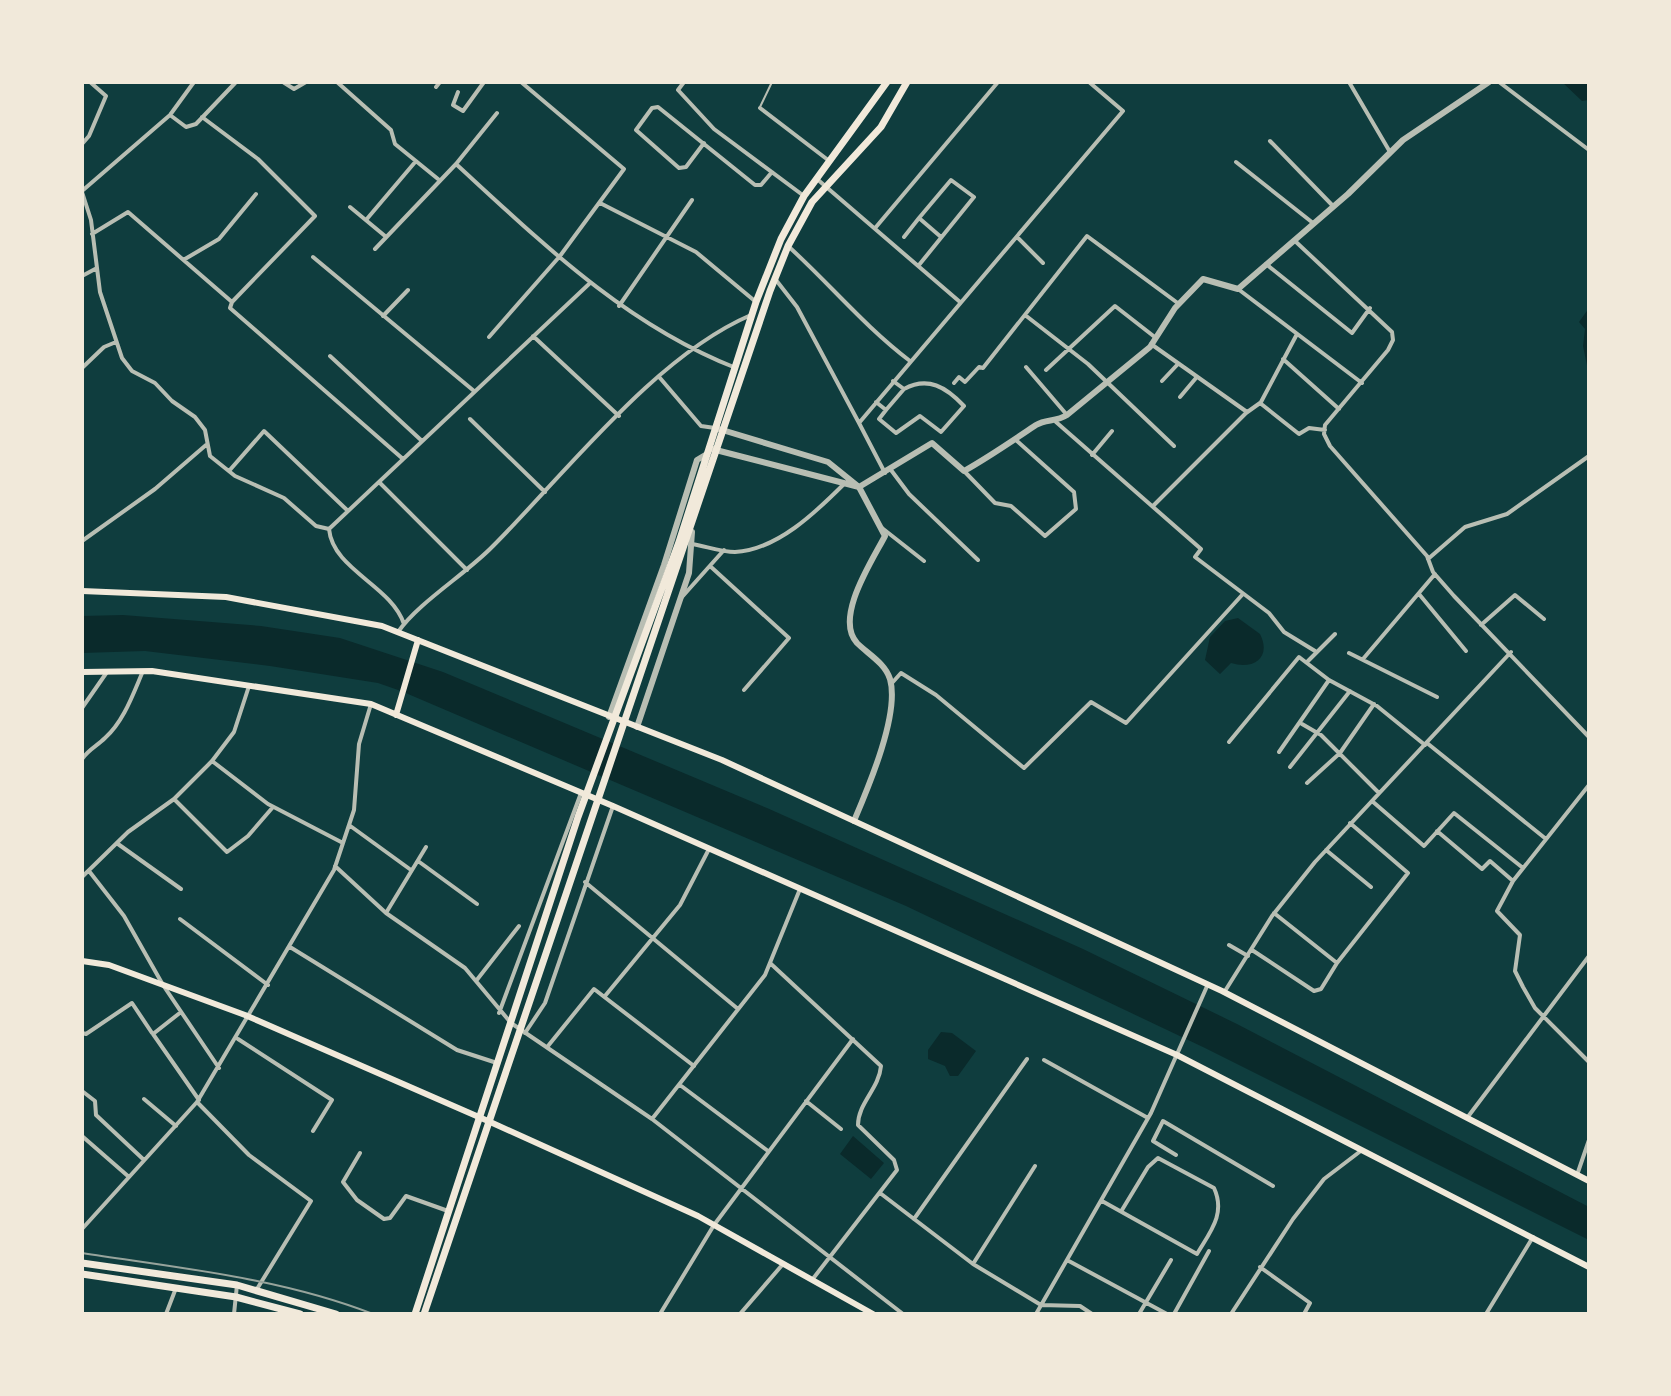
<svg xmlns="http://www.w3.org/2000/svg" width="1671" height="1396" viewBox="0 0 1671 1396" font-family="'Fira Sans',sans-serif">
	<rect width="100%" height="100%" fill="#0f3d3e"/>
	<path fill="#0a2a2b" d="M1562,82H1589V100L1582,101Z
		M1589,308V375L1583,346L1585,329L1579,322Z
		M123,615L261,626L340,638L443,672L767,808L1083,949L1237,1024L1589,1207V1240L1205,1048L906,906L401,691L378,683L270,666L145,651L82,653V616Z
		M1238,618L1260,634C1272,658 1253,670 1231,663L1220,674L1205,660L1210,637L1225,621Z
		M941,1032L952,1033L976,1051L958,1076H950L945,1066L928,1059V1050Z
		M853,1136L884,1163L871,1179L840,1154Z"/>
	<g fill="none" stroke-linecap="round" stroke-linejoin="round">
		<path stroke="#b8beb3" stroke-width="2" d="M760,107L772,82"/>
		<path stroke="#b8beb3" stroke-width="4" d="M283,82L294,89L306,82
			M337,82L391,130L395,144L438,179
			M684,82L678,90L714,129L804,196
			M1349,82L1390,152
			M1499,82L1589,150
			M436,87L440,82
			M458,92L453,105L463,111L484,82
			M760,108L828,160
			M170,115L186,127L196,124L236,82
			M202,117L258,159L315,216L232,302L230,308L403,459
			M1270,141L1333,206
			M704,143L686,167L679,168L636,130L652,108L658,107L755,185H761L772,172
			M82,144L89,136L106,96L90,82
			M1236,162L1313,223
			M456,164C542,243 626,325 736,368
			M817,179L960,302
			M82,191L170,115L194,82
			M82,192L91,220L100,292L122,358L132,371L155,383L172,401L195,417L205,430L210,456L235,476L284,498L316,526L329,529C333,570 391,585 404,624
			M600,203L696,252L756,302
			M350,207L385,236
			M366,220L416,161
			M876,227L998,82
			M92,234L128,212L232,302
			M904,237L919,218
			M1017,237L1043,263
			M1295,241L1392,332L1393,340L1388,350L1325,425L1324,434L1330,446L1427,556L1433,572L1454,596L1589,737
			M788,246C831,285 863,325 910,361
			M375,249L456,164L497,113
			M313,257L474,391
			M185,259L219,239L256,194
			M1266,264L1352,333L1370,308
			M919,265L974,197L951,180L919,218L941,237
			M82,276L97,268
			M776,280L797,307L859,423
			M1238,289L1362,383
			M619,306L692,200
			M1025,315L1088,364L1174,446
			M383,316L408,290
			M533,336L619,416
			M489,337L560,256L624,169L521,82
			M1151,344L1247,412
			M330,356L422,441
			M1283,359L1339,409
			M1026,367L1067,415
			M82,368L104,347L116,342
			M1046,370L1115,306L1156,338
			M660,378L701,426L715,428
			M1162,381L1177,365
			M954,383L959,377L965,382L979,367L983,368L1087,236L1179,304
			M1180,397L1196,378
			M876,402L886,410L879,419L896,433L920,416L941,432L964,406C946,387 928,376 904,389L893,381
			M1261,402L1297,334
			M886,410L904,389
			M470,419L545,492
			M1056,422L1201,549L1195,557L1269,613L1284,632L1315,651
			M1092,455L1112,431
			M891,470L909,494L978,560
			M229,471L264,431L348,511
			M964,471L995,503L1011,506L1045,536L1076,509L1074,492L1017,441
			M885,473L859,423L1123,111L1089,82
			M379,482L467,570
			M1154,505L1246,413L1260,403L1299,434L1309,428L1325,430
			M882,528L924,561
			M329,529L589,284
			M82,541L155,489L206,445
			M692,544C705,546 721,552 735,552C777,550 816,512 844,484
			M1428,559L1465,527L1507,514L1589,456
			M710,566L789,638L744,690
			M1419,594L1466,651
			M682,597L724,550
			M1481,625L1515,595L1544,619
			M398,632C419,602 466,574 493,546C566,473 655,356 751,315
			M1349,653L1437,697
			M1363,659L1435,574
			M1308,661L1335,634
			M892,683L901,673L936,695L1024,768L1091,702L1126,723L1242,595
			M82,708L107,672
			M1302,724L1321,735L1379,793
			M1229,742L1299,657L1329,680L1377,706L1425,745
			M1427,743L1546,839
			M1279,752L1329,680
			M82,759C89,749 97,746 105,738C124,721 133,694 143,671
			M212,761L268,804L343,843
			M1290,767L1350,691
			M1307,783L1340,753L1374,704
			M1589,785L1513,881L1497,911L1520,935L1515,971L1523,987L1535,1008L1589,1062
			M174,799L227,852L248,836L273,807
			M1372,801L1424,846L1454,813L1523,868
			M349,825L411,870
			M1437,831L1482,869L1490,861L1513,881
			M118,844L181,889
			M1326,850L1371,887
			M418,861L477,904
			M335,866L386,913L465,968L511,1023L652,1119L903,1314
			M89,871L124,916L163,985L219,1068
			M82,877L128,832L174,799L212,761L234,732L249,686
			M585,882L738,1009
			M386,913L426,847
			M1274,913L1337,963
			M180,919L268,985
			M1229,945L1248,956
			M290,947L457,1050L497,1063
			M1252,950L1314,991L1321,989L1337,963L1408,873L1350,823
			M770,963L881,1066C879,1089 858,1103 858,1125L894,1160L897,1170L812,1280
			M476,981L519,926
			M1225,991L1272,916L1315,862L1511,652
			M605,996L680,905L709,849
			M181,1012L153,1034L199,1100
			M499,1013L581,793
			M82,1033L86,1034L132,1003L152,1033
			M525,1033L545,1003L613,806
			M238,1039L332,1100L313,1131
			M548,1046L594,989L694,1066
			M1044,1060L1148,1118
			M680,1085L768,1151
			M82,1091L95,1101L96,1115L144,1160
			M144,1099L176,1126
			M806,1101L841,1129
			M197,1102L249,1155L311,1201L257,1289
			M1467,1118L1589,956
			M652,1119L765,975L800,889
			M82,1136L129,1177
			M360,1153L343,1182L357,1200L384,1219L390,1218L406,1196L448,1211
			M1176,1155L1153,1141L1163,1121L1273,1186
			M1577,1175L1589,1140
			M880,1193L973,1264L1041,1305L1080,1306L1092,1314
			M1102,1201L1197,1254C1210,1232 1226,1214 1214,1188L1158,1158L1148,1167L1122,1210
			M914,1219L1027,1059
			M82,1229L197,1102L334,870L354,810L359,744L371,704
			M1067,1260L1167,1314
			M973,1264L1035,1166
			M1260,1267L1310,1303L1304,1314
			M166,1314L176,1288
			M234,1314L237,1285
			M660,1314L714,1225L853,1039
			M740,1314L783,1264
			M1036,1314L1151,1113L1208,984
			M1139,1314L1171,1260
			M1174,1314L1209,1251
			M1231,1314L1293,1219L1324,1179L1362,1150
			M1486,1314L1533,1237"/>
		<path stroke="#b8beb3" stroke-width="6" d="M719,429L828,462L859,487L885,536C872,561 834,618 857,643C868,654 885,663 890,679C900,714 868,788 854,821
			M712,449L859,487L932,443L964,471C989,457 1012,441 1036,425C1046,419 1056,422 1067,415L1150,347L1175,308L1203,279L1238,289L1348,194L1403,140L1489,82
			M609,717L664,565L697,460L707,454
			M637,727L689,573L692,532"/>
		<path stroke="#f1e9da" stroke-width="6" d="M82,591L226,597L382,626L722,760L1222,991L1589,1181
			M82,672L152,671L371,704L613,806L1177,1055L1589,1267
			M396,715L418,640
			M82,961L109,965L245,1015L488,1121L698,1216L873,1314"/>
		<path stroke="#f1e9da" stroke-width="7" d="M82,1263L237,1285L336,1314
			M82,1274L236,1297L300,1314
			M415,1314L578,817L679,542L756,302L781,239L804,196L887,82
			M424,1314L770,291L788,246L812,202L881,127L907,82"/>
		<path stroke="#97a49c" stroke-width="2" d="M82,1253C179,1268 281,1278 373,1314"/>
	</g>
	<rect width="1671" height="1396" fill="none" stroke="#f1e9da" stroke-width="168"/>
</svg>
